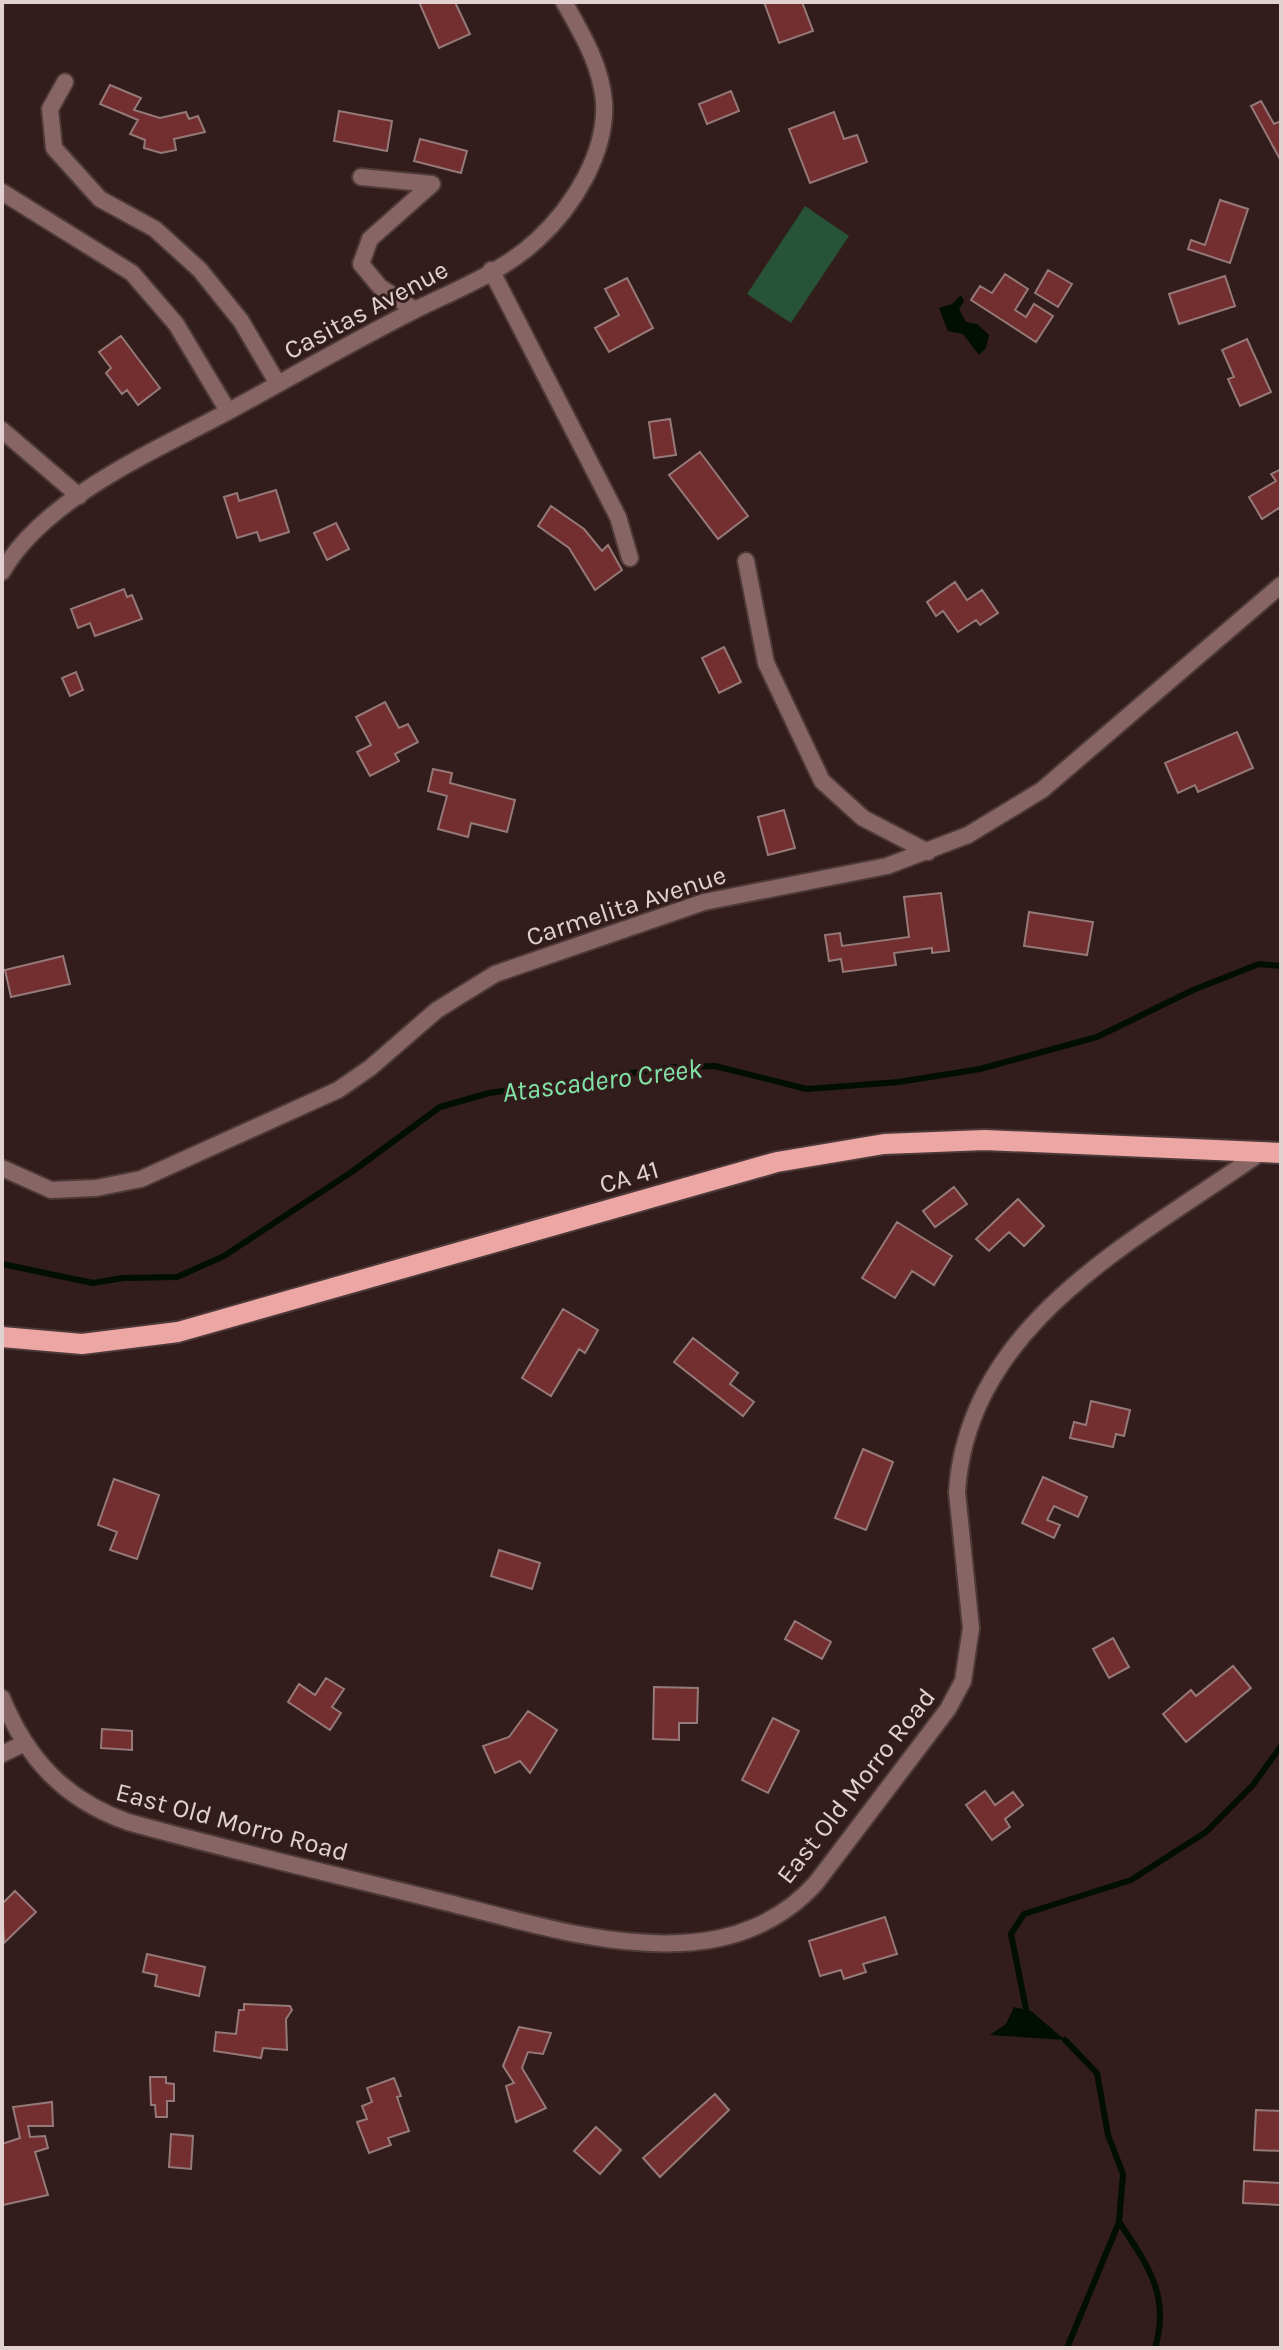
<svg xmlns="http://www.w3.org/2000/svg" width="1283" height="2350" viewBox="0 0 1283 2350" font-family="Karla,sans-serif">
	<rect width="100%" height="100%" fill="#321c1c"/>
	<path fill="#275338" d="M805,206L849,236L791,323L747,294Z"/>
	<path fill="#000e04" d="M961,295L964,301L959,309L966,322L977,324L989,335L986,348L979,355L963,334L948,331L939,308L952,304Z
		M1014,2007L1031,2011L1065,2040L990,2035L1006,2024Z"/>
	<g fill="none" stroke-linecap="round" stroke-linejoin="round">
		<path stroke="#000e04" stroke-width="6" d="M2,1264L93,1283L123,1278L177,1277L224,1256L353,1171L440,1107L489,1093L674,1067L715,1066L807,1089L899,1082L980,1069L1097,1037L1193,990L1259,964L1281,966
			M1026,2009L1011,1934L1024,1914L1131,1880L1206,1832L1253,1785L1281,1746
			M1065,2040L1097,2073L1108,2135L1123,2174L1119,2222L1067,2348
			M1119,2222C1147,2264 1171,2296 1155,2348"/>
	</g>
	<path fill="#732f30" stroke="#957978" stroke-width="2" d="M419,2H455L470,34L439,48Z
		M764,2H802L813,31L779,43Z
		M110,85L141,98L134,110L160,118L186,112L189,119L198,116L205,132L174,139L176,150L161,153L144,148L145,140L130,134L138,120L100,104Z
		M731,91L739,111L707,124L699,104Z
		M1261,101L1274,124L1281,121V161L1251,106Z
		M339,111L392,121L387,151L334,141Z
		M834,112L844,139L857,135L867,162L810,183L789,129Z
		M420,139L467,151L461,173L414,161Z
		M1220,200L1248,209L1230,263L1188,249L1191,240L1205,245Z
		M1048,270L1072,284L1058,307L1035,293Z
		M1005,274L1028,289L1015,310L1026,317L1034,304L1053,316L1036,342L971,300L980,286L992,293Z
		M1225,276L1235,306L1179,324L1169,294Z
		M627,278L653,328L609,352L595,328L619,315L605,289Z
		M121,336L160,388L138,405L127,390L122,394L106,373L111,368L99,352Z
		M1247,339L1271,392L1240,406L1228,379L1234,377L1222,350Z
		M670,419L676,455L654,458L649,422Z
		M700,452L748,516L718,539L669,475Z
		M1281,469V511L1279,508L1262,519L1249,497L1276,481L1271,474Z
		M276,490L289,532L260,541L257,532L237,538L224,497L237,493L239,501Z
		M551,506L584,529L602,551L608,545L622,570L595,590L569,548L538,526Z
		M336,523L349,549L327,560L314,533Z
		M955,582L967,600L982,590L998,613L980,625L976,620L958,632L943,611L936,616L927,602Z
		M124,589L127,597L132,595L142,619L95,636L90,623L78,628L71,609Z
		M724,647L741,682L719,693L702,658Z
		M76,672L83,690L70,696L62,678Z
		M385,702L399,728L408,724L418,742L395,754L399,761L370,776L357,752L371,745L356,717Z
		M1237,732L1253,768L1198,792L1195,785L1178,793L1165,763Z
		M433,769L452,773L450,783L515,800L507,832L471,823L468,837L438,829L447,796L428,791Z
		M784,810L795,848L768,855L758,817Z
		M941,893L949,951L932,953V948L894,953L896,965L843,972L841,959L829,961L825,935L840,933L842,946L909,937L904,897Z
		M1029,912L1093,922L1087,955L1024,946Z
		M63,956L70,984L11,997L5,970Z
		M954,1187L967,1204L935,1227L923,1211Z
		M1018,1199L1044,1226L1024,1246L1009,1232L989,1251L976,1239Z
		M897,1222L952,1256L934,1285L912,1271L895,1298L862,1278Z
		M563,1309L598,1330L585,1353L579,1349L551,1396L522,1378Z
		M693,1338L738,1373L730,1384L754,1402L743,1416L674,1362Z
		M1091,1401L1130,1410L1124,1436L1116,1434L1113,1447L1070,1438L1074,1422L1086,1425Z
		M863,1449L893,1462L866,1530L835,1518Z
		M1043,1477L1087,1497L1078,1517L1054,1506L1047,1520L1060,1525L1054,1538L1022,1523Z
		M114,1479L159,1495L137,1559L110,1550L117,1532L98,1525Z
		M499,1550L540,1563L532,1589L491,1576Z
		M795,1621L831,1642L822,1659L785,1639Z
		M1113,1638L1129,1667L1109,1678L1093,1649Z
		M1233,1666L1251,1688L1186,1742L1163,1714L1191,1690L1196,1696Z
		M326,1678L344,1689L332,1707L341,1713L330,1730L288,1702L299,1684L315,1695Z
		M654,1687L698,1688L697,1723H679V1740L653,1739Z
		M528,1711L557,1730L530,1773L520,1761L495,1773L483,1746L509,1737Z
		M773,1718L799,1731L768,1793L742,1780Z
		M102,1729L132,1731V1750L101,1748Z
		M985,1791L995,1805L1013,1792L1023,1805L1005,1819L1010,1827L992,1840L966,1805Z
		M15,1891L36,1912L4,1943L2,1904Z
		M885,1917L897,1954L863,1964L866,1972L844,1979L841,1970L820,1976L809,1941Z
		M147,1954L205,1967L199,1996L155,1986L157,1975L143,1972Z
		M244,2004L290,2006L292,2010L286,2019L287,2050L263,2048L261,2058L214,2051L216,2032L236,2034L239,2010H244Z
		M519,2027L551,2033L543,2054L528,2052L522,2068L546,2108L516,2122L506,2086L514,2083L503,2066Z
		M150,2077H166V2083L174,2084V2101H167V2117H156L155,2105H151Z
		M394,2078L401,2096L397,2097L409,2131L388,2138L391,2145L369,2153L357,2122L367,2119L362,2106L372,2102L367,2088Z
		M715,2094L729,2110L660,2177L643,2158Z
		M52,2102L53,2126H28L30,2137L45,2136L48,2148L35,2152L48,2195L3,2205L2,2144L20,2138L13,2107Z
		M1256,2110L1281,2111V2151L1254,2150Z
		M596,2127L621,2150L600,2174L574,2151Z
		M171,2134L193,2136L191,2169L169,2167Z
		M1244,2181L1281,2183L1280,2205L1243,2203Z"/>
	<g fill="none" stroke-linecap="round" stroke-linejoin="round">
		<defs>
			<path id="minor" d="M65,82L50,109L54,148L100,199L155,229L200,270L241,321L278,384
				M361,177L432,184L370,239L361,264L380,287L415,310
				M2,192L132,273L176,324L228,411
				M491,270L618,517L630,558
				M2,430L79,496
				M746,561L766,663L822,781L863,818L928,852
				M2,572C45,497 157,450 231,410C291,377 350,343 411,312C453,291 503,272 537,240C573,207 607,153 604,102C601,65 582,34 564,2
				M2,1168L51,1190L96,1188L141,1179L338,1090L370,1068L437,1010L495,974L704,902L887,866L968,835L1042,790L1281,585
				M2,1698C27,1759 65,1800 128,1822C232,1851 337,1875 441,1901C519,1920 600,1947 681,1943C733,1941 781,1922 816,1883L948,1709L963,1681L971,1628L957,1492C968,1322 1137,1240 1260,1153
				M2,1754L23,1744"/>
			<path id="primary" d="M2,1337L82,1344L178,1332L777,1162L884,1144L985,1140L1281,1153"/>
		</defs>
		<use href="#minor" stroke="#4e3939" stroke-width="20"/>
		<use href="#primary" stroke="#4e3939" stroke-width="24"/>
		<use href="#minor" stroke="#866564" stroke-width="16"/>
		<use href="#primary" stroke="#eca7a5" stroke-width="20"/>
	</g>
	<g text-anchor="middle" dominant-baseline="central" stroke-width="6" stroke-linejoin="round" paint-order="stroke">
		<g font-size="26" fill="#e1d2d1" stroke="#321c1c">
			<text transform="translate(366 310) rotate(-28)">Casitas Avenue</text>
			<text transform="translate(626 906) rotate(-18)">Carmelita Avenue</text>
			<text transform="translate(629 1177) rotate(-16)">CA 41</text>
			<text transform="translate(856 1786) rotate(-52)">East Old Morro Road</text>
			<text transform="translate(232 1822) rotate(15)">East Old Morro Road</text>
		</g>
		<g font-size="28" font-style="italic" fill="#82e3a7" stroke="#321c1c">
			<text transform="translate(602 1080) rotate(-7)">Atascadero Creek</text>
		</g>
	</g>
	<rect width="1283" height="2350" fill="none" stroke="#e1d2d1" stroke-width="8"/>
</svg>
